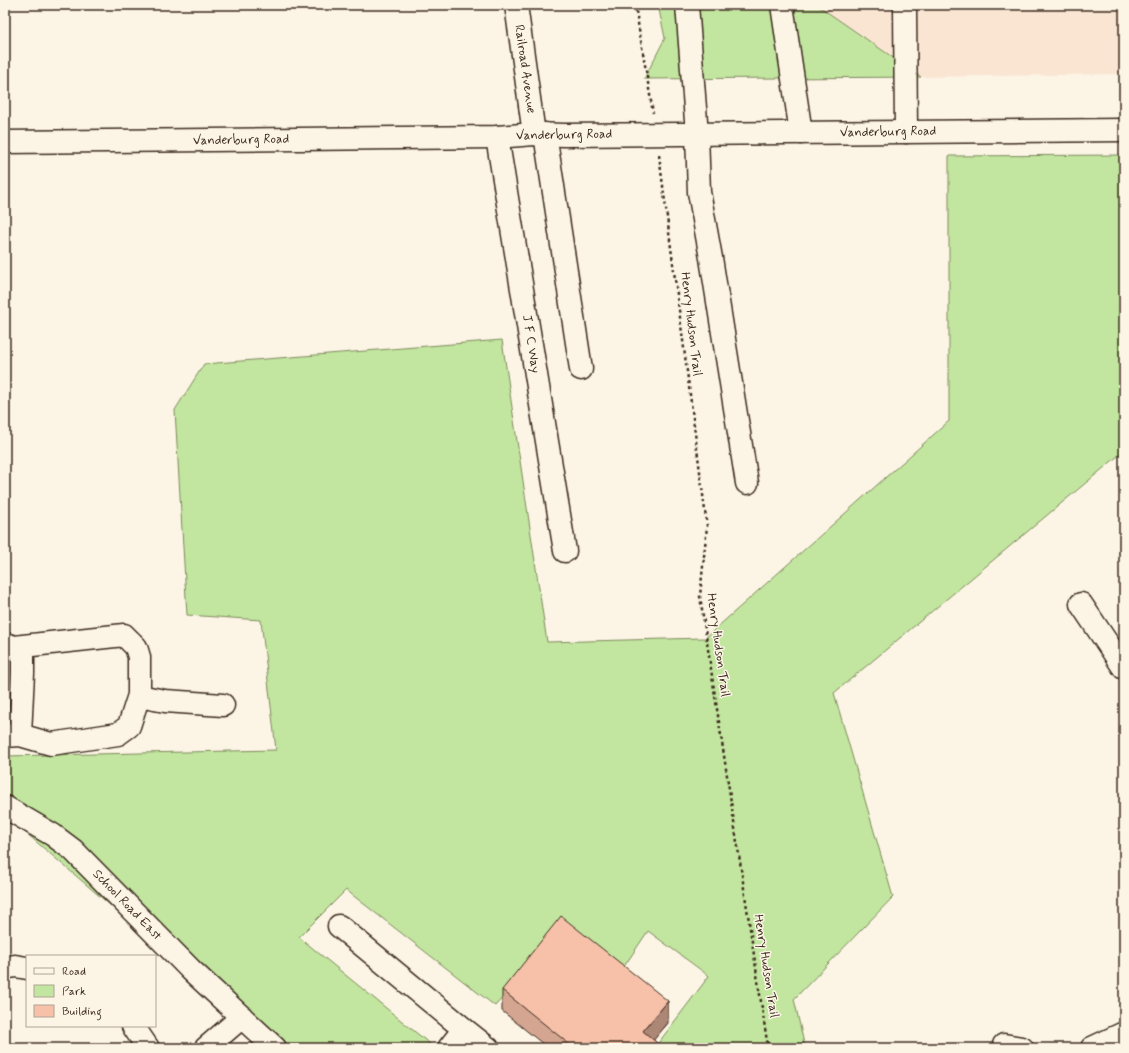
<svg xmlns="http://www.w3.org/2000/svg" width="1129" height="1053" viewBox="0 0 1129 1053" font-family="Mynerve,sans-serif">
	<rect width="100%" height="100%" fill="#fcf5e5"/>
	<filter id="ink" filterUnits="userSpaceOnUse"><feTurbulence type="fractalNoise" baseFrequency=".025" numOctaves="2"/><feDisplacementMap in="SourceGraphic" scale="8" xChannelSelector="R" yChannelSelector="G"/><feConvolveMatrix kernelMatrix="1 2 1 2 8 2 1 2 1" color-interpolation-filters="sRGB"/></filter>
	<g filter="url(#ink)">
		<path fill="#fae5d3" d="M817,5H1124V74L921,77Z"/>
		<path fill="#c2e69f" stroke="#7e885e" d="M658,5H817L921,77L644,79L665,38Z
			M1124,155V451L834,693L893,897L794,999L805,1048H658L656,1046L709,976L648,931L619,974L565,927L495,1006L346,890L299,937L430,1044L427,1048H291L187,971L5,815V756L276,750L261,620L187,615L175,410L204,364L502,340L547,642L705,638L949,421V156Z"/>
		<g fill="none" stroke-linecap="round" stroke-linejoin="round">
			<defs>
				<path id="minor" d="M516,5L534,134
					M687,5L697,134L699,192L711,258L747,483
					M782,5L801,133
					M905,5L906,132
					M545,134L581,369
					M497,137L565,551
					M1081,604L1124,668
					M5,644L15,647L23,646L124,635L136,647L139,657V695L129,726L118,734L51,744L20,735L5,736
					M139,696L165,701L223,705
					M20,735L23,673V646
					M5,807L53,835L73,850L191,970L275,1048
					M339,926L464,1029
					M5,968L15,966L27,968
					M133,1026L148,1048
					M1004,1045L1022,1048
					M206,1048L242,1017
					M449,1048L464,1029L488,1048
					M1092,1048L1124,1033"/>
				<path id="major" d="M5,142L497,137L534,134L564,135L1124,130"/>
			</defs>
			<use href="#minor" stroke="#3b2a1e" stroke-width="25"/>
			<use href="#major" stroke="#3b2a1e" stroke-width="25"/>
			<path stroke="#3b2a1e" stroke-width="2.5" stroke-dasharray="3 3" stroke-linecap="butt" d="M635,5L653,113
				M659,155L707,526L700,596L768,1048"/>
			<use href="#minor" stroke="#fcf5e5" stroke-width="22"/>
			<use href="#major" stroke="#fcf5e5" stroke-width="22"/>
		</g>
		<path fill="#d4a691" stroke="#3b2a1e" d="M502,990L668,1023L653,1040L663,1048H548L502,1011Z"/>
		<path fill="#ad8776" stroke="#3b2a1e" d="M668,1001V1023L647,1048L643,1031Z"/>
		<path fill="#f7c1a9" stroke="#3b2a1e" d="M561,916L668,1001L643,1031L663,1048H574L502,990Z"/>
	</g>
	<g text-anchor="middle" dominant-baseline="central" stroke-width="3" stroke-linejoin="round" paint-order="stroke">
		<g font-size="13" fill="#3b2a1e" stroke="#fcf5e5">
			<text transform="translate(525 69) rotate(82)">Railroad Avenue</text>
			<text transform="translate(888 132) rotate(-1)">Vanderburg Road</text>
			<text transform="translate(564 135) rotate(-1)">Vanderburg Road</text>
			<text transform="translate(241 140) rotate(-1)">Vanderburg Road</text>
			<text transform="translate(691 324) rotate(83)">Henry Hudson Trail</text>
			<text transform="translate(531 344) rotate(81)">J F C Way</text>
			<text transform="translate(718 645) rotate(82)">Henry Hudson Trail</text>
			<text transform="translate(127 905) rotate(46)">School Road East</text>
			<text transform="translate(766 966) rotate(81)">Henry Hudson Trail</text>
		</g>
	</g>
	<rect width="1129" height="1053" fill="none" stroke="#fcf5e5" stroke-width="20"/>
	<rect x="10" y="10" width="1109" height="1033" fill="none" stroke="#3b2a1e" stroke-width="1.5" filter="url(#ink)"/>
	<rect x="26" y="955" width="130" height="72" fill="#fcf5e5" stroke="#afa495"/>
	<rect x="34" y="968" width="20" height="6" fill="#fcf5e5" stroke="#afa495"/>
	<text x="62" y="975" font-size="12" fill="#3b2a1e">Road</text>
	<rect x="34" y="985" width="20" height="12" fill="#c2e69f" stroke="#afa495"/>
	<text x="62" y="995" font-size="12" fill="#3b2a1e">Park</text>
	<rect x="34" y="1005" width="20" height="12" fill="#f7c1a9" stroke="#afa495"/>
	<text x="62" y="1015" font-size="12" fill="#3b2a1e">Building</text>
</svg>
